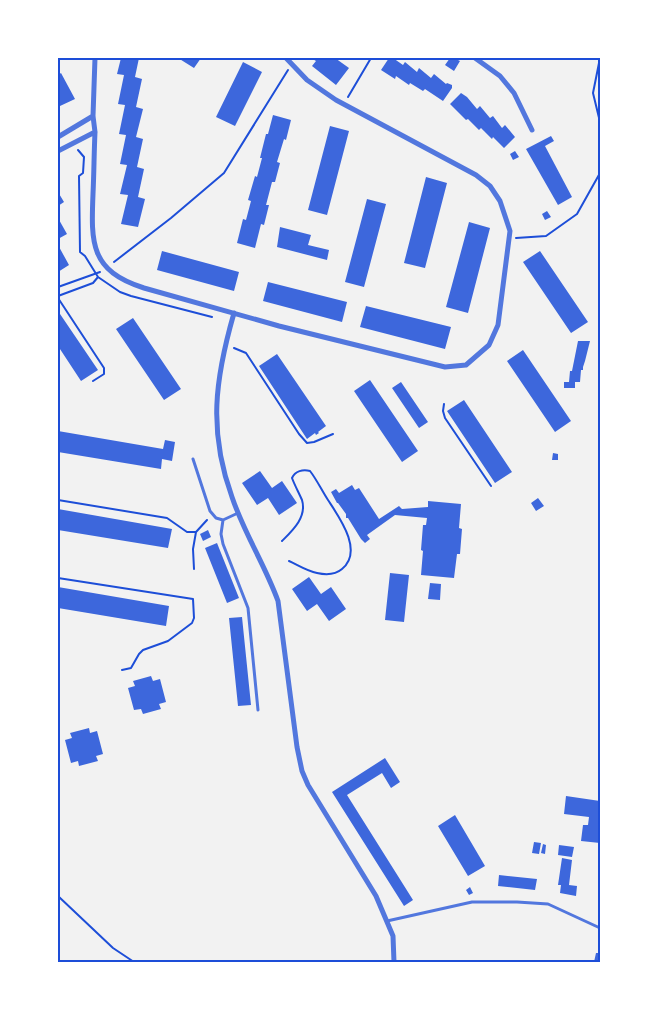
<svg xmlns="http://www.w3.org/2000/svg" width="658" height="1020" viewBox="0 0 658 1020" font-family="'Space Grotesk',sans-serif">
	<rect width="100%" height="100%" fill="#f2f2f2"/>
	<path fill="#3d67dc" d="M121,58H139L135,77L142,79L136,107L143,109L136,137L143,139L137,167L144,169L138,197L145,199L138,227L121,224L128,195L120,194L127,165L120,164L126,135L119,134L125,105L118,104L124,75L117,74Z
		M178,58H201L194,68Z
		M311,58H335L349,68L336,85L312,66L316,61Z
		M389,58H393L403,65L405,62L417,72L419,68L431,78L434,74L446,84L447,83L452,85V88L443,101L425,89L423,91L410,83L409,85L396,76L395,79L381,70Z
		M450,58H454L460,61L454,71L445,65Z
		M243,62L262,72L235,126L216,117Z
		M61,73L75,99L60,106L58,102V75Z
		M461,93L467,97L477,109L480,106L490,118L493,116L502,128L505,125L515,137L504,148L493,137L492,139L481,128L479,130L468,119L466,120L450,104Z
		M273,115L291,120L286,140L284,139L277,162L280,163L275,182H272L266,205H269L264,225L261,224L255,248L237,243L243,219L246,220L251,201L248,200L255,176L257,177L262,158H260L266,134H268Z
		M330,126L349,131L327,215L308,210Z
		M551,136L554,141L545,146L572,197L558,205L526,149Z
		M515,151L519,157L513,160L510,154Z
		M426,177L447,183L425,268L404,263Z
		M58,192L64,202L58,206Z
		M367,199L386,204L364,287L345,282Z
		M547,211L551,217L545,220L542,214Z
		M58,218L67,234L58,239Z
		M469,222L490,228L468,313L446,307Z
		M280,227L311,235L308,245L329,250L327,260L277,247Z
		M58,245L69,265L58,272Z
		M162,251L239,272L234,291L157,270Z
		M540,251L588,322L571,333L523,262Z
		M268,282L347,302L342,322L263,301Z
		M366,306L451,327L445,349L360,327Z
		M58,311L98,370L81,381L58,346Z
		M133,318L181,389L164,400L116,329Z
		M578,341H590L585,361L583,367V370H581L580,382H575V388H564V382H569L570,371H572Z
		M523,350L571,421L555,432L507,361Z
		M277,354L326,426L318,432L319,433L316,435L315,433L307,439L259,366Z
		M370,380L418,451L402,462L354,391Z
		M401,382L428,422L419,428L392,388Z
		M464,400L512,472L495,483L447,411Z
		M58,431L163,449L165,440L175,442L172,461L162,459L161,469L58,452Z
		M553,453L558,454V460H552Z
		M260,471L272,488L282,481L297,503L279,515L268,498L257,505L242,483Z
		M352,485L355,490L359,488L379,519L399,506L402,509L428,507V501L461,504L459,528L462,529L460,554H457L454,578L421,575L423,551L421,550L423,525H426L427,518L395,515L367,535L370,539L365,543L361,539L348,518H346V514L338,503H337L331,492L336,489L339,493Z
		M538,498L544,506L536,511L531,503Z
		M58,509L172,529L168,548L58,530Z
		M208,530L211,537L203,541L200,534Z
		M217,543L239,598L227,603L205,548Z
		M390,573L409,575L404,622L385,620Z
		M309,577L321,594L331,587L346,609L329,621L317,604L307,611L292,589Z
		M430,583L441,584L440,600L428,599Z
		M58,587L169,606L166,626L58,608Z
		M242,617L251,705L238,706L229,618Z
		M151,676L153,681L160,679L166,702L159,704L161,709L143,714L141,709L134,710L128,688L135,686L133,681Z
		M89,728L90,733L97,731L103,754L96,756L98,761L79,766L78,761L71,763L65,740L72,738L70,733Z
		M385,758L400,782L391,788L382,773L347,795L413,900L404,906L332,792Z
		M566,796L600,801V843L581,841L583,825H588L589,817L564,814Z
		M455,815L485,866L468,876L438,826Z
		M534,842L541,843L539,854L532,853Z
		M543,844L546,845L545,854L541,853Z
		M559,845L574,847L572,857L558,855Z
		M562,858L572,860L569,885L577,886L576,896L560,893L561,885H558Z
		M499,875L537,879L535,890L498,886Z
		M470,887L473,893L469,895L466,890Z
		M596,953H600V962H594Z"/>
	<g fill="none" stroke-linecap="round" stroke-linejoin="round">
		<path stroke="#1d4ed8" stroke-width="2" d="M600,58L593,93L600,122
			M348,97L371,58
			M78,150L84,157L83,173L79,176L80,252L85,256L98,277L120,292L131,296L212,317
			M516,238L546,236L577,214L600,173
			M114,262L171,218L224,173L288,70
			M58,287L100,272
			M58,296L93,283L98,277
			M58,298L104,368V374L93,381
			M234,348L246,353L299,434L307,443L314,442L333,434
			M444,404L443,411L445,418L491,486
			M58,500L167,518L187,532H196
			M282,541C293,530 307,517 302,500C299,493 295,486 292,478C295,471 303,469 310,471C317,480 322,491 328,500C339,517 364,551 342,569C335,575 326,575 317,573C307,571 298,565 289,561
			M194,569L193,549L196,532L207,520
			M58,578L193,599L194,618L192,623L168,641L143,650L139,654L131,668L122,670
			M58,896L113,948L134,962"/>
		<path stroke="#5277de" stroke-width="3" d="M193,459L210,511L216,518L223,520
			M238,513L223,520L221,534L223,544L248,608L258,710
			M387,921L472,902H517L548,904L600,928"/>
		<path stroke="#5277de" stroke-width="5" d="M95,58L93,116L95,132C94,153 94,173 93,194C91,243 90,271 144,288L279,326L445,367L466,365L489,345L498,325L510,231L500,201L490,186L476,175L336,100L307,80L286,58
			M475,58L500,76L514,93L532,130
			M58,137L93,116
			M58,151L95,132
			M234,313C215,379 208,431 232,497C244,533 265,565 278,601L297,747L302,771L308,785L376,896L393,936L394,962"/>
	</g>
	<rect width="658" height="1020" fill="none" stroke="#ffffff" stroke-width="118"/>
	<rect x="59" y="59" width="540" height="902" fill="none" stroke="#1d4ed8" stroke-width="2"/>
</svg>
